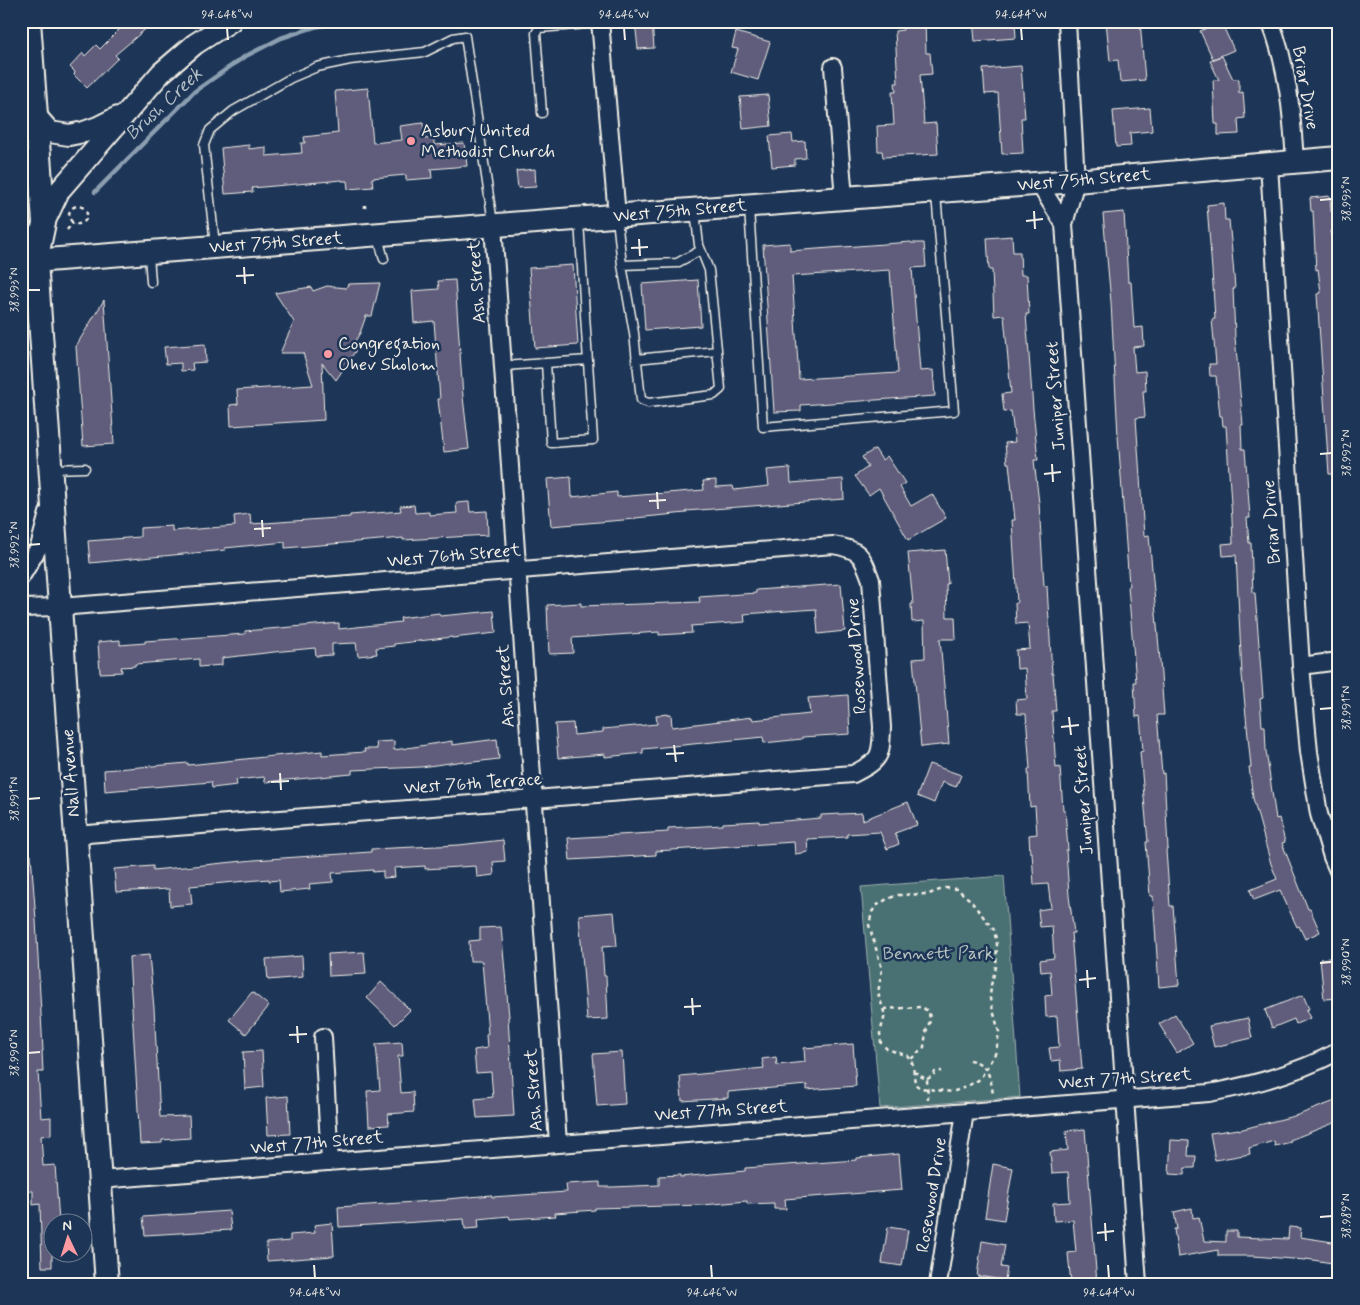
<svg xmlns="http://www.w3.org/2000/svg" width="1360" height="1305" viewBox="0 0 1360 1305" font-family="Mynerve,sans-serif">
	<rect width="100%" height="100%" fill="#1d3557"/>
	<filter id="ink" filterUnits="userSpaceOnUse"><feTurbulence type="fractalNoise" baseFrequency=".02" numOctaves="2"/><feDisplacementMap in="SourceGraphic" scale="10" xChannelSelector="R" yChannelSelector="G"/><feConvolveMatrix kernelMatrix="1 2 1 2 8 2 1 2 1" color-interpolation-filters="sRGB"/></filter>
	<g filter="url(#ink)">
		<path fill="#4a7073" stroke="#9fb0ae" d="M1004,876L1020,1097L880,1108L861,887Z"/>
		<g fill="none" stroke-linecap="round" stroke-linejoin="round">
			<path stroke="#8c9fb1" stroke-width="4.5" d="M95,192L195,91L244,57L281,38L314,27L346,21"/>
		</g>
		<path fill="#5e5c7b" stroke="#f4f1e8" fill-rule="evenodd" d="M125,21H155L115,55L118,58L87,88L74,75L75,72L70,67L83,53L85,56L96,45L100,49L119,30L117,28Z
			M635,21H652L654,48L638,49Z
			M973,21H1015L1016,38L975,41Z
			M1106,21H1140L1145,80L1120,82L1118,60L1110,61Z
			M1221,22L1234,50L1213,59L1200,31Z
			M925,23L926,53H930L932,74L920,75L924,124L936,123L938,154L883,157L882,151H878L877,126L894,125L892,92H896L895,83H898L895,31L903,30V24Z
			M736,32L770,42L758,80L731,72L738,49L732,48Z
			M1222,56L1233,79H1239V93L1243,92L1245,118L1238,119L1239,134L1218,135V124H1215L1213,80H1219L1210,61Z
			M1021,66L1025,118H1021L1023,153L1002,154L998,93L985,94L983,69Z
			M368,88L373,143L402,140L400,126L423,123L425,139L434,138V145L464,143L467,166L431,169L432,178L406,180V175L372,178L373,187L348,189L347,181H342V180L252,188L253,192L225,194L221,148L249,145V149L266,147V156L302,153L301,143H305L304,137L338,133L335,91Z
			M768,95L771,126L743,129L740,97Z
			M1150,108L1152,131L1130,133L1131,146L1116,147L1113,111Z
			M792,134L793,142L805,141L806,158L795,159V165L772,167L769,136Z
			M535,169L536,187L518,188L516,171Z
			M1330,196L1331,212L1333,211L1334,231H1331L1339,309V474H1329L1317,294L1321,293L1318,269L1316,270L1313,211H1311L1310,198Z
			M1224,203L1225,220H1229L1233,263L1235,289H1233L1235,337L1243,425H1241L1242,449H1245L1250,518H1247L1249,543H1251L1253,593H1255L1263,698L1260,699L1262,726H1265L1266,751L1276,819L1279,818L1285,842L1282,843L1308,909H1310L1320,932L1305,939L1299,926L1297,927L1280,890L1254,900L1250,890L1277,879L1271,864L1253,798L1249,767H1251L1242,675L1236,555L1223,556L1222,544L1233,543L1232,519L1226,426H1223L1222,416H1220L1216,376H1210L1209,364H1216L1212,319H1215L1212,270L1207,205Z
			M1124,212L1128,282H1131L1134,328L1143,327L1144,346L1133,347L1135,372L1145,371L1146,391H1143L1145,417L1136,418L1144,536L1149,535L1159,648L1164,715H1157L1162,774L1164,773L1168,849L1166,850L1170,906H1173L1179,985L1159,987L1153,896H1150L1146,842H1148L1140,752L1143,751L1140,716L1136,717L1134,682H1136L1128,586L1129,585L1118,436L1111,302L1103,214Z
			M1012,236L1013,252H1020L1021,275H1027L1029,314H1026L1033,409L1038,460H1034L1039,503L1044,586H1047L1052,674H1053L1056,711H1052L1056,768L1060,767L1063,810H1065L1068,850H1066L1069,896L1074,933H1071L1082,1069L1061,1071L1060,1060L1051,1061L1049,1048L1059,1047L1057,1016L1046,1017L1045,996L1052,995L1050,971L1041,972L1040,960L1054,958L1052,926L1040,927L1038,910L1051,908L1048,884L1034,885L1032,852L1030,853L1029,835L1037,834L1035,806L1030,807L1028,769H1030L1026,714H1017L1016,700L1027,699L1025,668L1017,669L1016,650L1030,649L1028,623L1016,624L1015,603H1017L1012,520H1015L1009,463H1007L1005,443L1015,442L1011,411L1004,412L1002,394L1011,393L1004,315L994,316L992,270H989L987,238Z
			M911,242V243H924L926,267L912,268L920,371L933,370L935,396L801,405V411L774,412L763,245L790,243V251ZM890,270L898,373L799,379L792,276Z
			M573,265L578,345L535,348L529,268Z
			M455,280L463,397L469,449L444,452L438,399H440L434,321L414,323L412,291L439,289L438,281Z
			M698,280L701,326L645,330L642,284Z
			M380,283L372,316H366L360,333L352,346L356,350L336,380L322,363L324,420L231,426L230,405L238,404L237,390L313,385L303,353H280L294,322L275,293L311,287L313,291L327,286L346,288L348,284Z
			M104,300L114,444L83,446L76,346Z
			M205,344L206,362L192,363L193,370L181,371V363L166,364L164,347Z
			M875,449L882,460L887,456L905,483L900,487L911,506L932,494L946,518L908,540L879,488L869,495L855,476L868,467L862,457Z
			M790,468L791,483L843,479L844,499L686,511V513L635,518V519L551,526L547,479L571,477L572,497L617,492V497L704,490L703,481L716,480V487L733,486L734,490L769,486L767,470Z
			M469,502L470,512L487,511L488,535L403,540V538L285,548V542L225,548V550L90,563L88,541L140,537V528L172,526V531L235,526L234,516L250,514L251,524L350,517V515L401,511L400,506L414,505L415,513L429,512V515L457,513L456,503Z
			M945,550L948,584H946L947,617H955L956,639H940L949,744L921,747L913,659L925,658L924,621L912,622L911,604H913L908,553Z
			M841,584L845,631L818,634L816,609L744,614L745,622L691,626L692,633L659,635V632L572,638L573,653L549,654L547,605L581,603V606L700,602L699,597L756,593V590Z
			M494,611L496,633L452,638V637L394,644V646L376,648L377,654L358,656L356,643L332,644V655L316,656L315,648L283,651L222,658V665L199,667V659L135,664V666L121,667L122,672L100,673L98,642L120,640V645L145,643V641L245,634V631L339,623V629L401,622L400,618L439,613L440,616Z
			M848,695L850,734L802,737V739L764,743L763,737L643,749V753L605,757V754L558,758L555,724L573,723L574,735L603,732V729L657,724L656,715L671,714L672,727L752,717L753,720L810,714L808,698Z
			M497,739L499,759L465,763L464,761L421,767L352,770V774L265,782L264,777L236,780L237,785L212,788L211,782L105,791L104,770L188,763V765L322,751V755L365,752L364,749H377L376,742L394,741V750L452,741V745Z
			M929,764L961,775L956,787L942,782L934,803L917,796Z
			M908,802L917,825L895,833L899,844L887,849L880,832L847,834V837L807,839L808,852L795,854L794,842L656,851V855L570,860L568,838L668,832V828L723,825V823L759,821V823L821,818V815L862,813L863,820Z
			M503,840L505,861L493,862L494,875L477,877L476,866L425,869V866L394,868L395,877L383,878V871L373,872V870L332,873L333,882L309,884L310,889L280,892L279,880L269,881V879L190,886L192,904L170,906L169,889L116,892L114,869L153,866V870L254,860L371,852V849L459,845Z
			M21,855H31L36,920L43,1051H42L43,1072H38L41,1118L51,1117V1135L41,1136L43,1166L55,1165L59,1222H52V1267H42L40,1204L33,1205V1191H26L23,1157H21Z
			M614,912L617,946L602,947L604,976H606L608,1019L587,1020L579,915Z
			M501,927L509,1017H508L514,1116L477,1118L475,1099L493,1097L491,1072L476,1073L474,1050L487,1048L486,1035L488,1034L482,961H470L469,941L480,940V928Z
			M364,952L366,974L329,976L328,954Z
			M149,955L154,1008L160,1117L189,1116L190,1138L162,1140V1143L140,1144L129,957Z
			M302,956L303,977L268,980L266,959Z
			M1339,957V998L1324,999L1320,959Z
			M381,982L410,1010L395,1025L367,998Z
			M252,992L269,1006L246,1034L229,1020Z
			M1303,995L1309,1009L1306,1010L1310,1018L1296,1024L1294,1019L1272,1028L1265,1010Z
			M1175,1014L1193,1043L1177,1053L1159,1024Z
			M1248,1018L1252,1038L1214,1047L1209,1026Z
			M402,1042L403,1056H398L401,1093L413,1092L414,1112L388,1114L389,1125L369,1126L367,1091L380,1090L376,1044Z
			M853,1044L856,1086L807,1090V1085L728,1092V1098L682,1101L680,1076L764,1068L762,1059L776,1057L777,1065L805,1062L804,1048Z
			M262,1051L264,1087L245,1089L243,1052Z
			M622,1052L625,1104L597,1106L593,1054Z
			M288,1096L290,1134L268,1135L266,1098Z
			M1335,1101L1339,1110V1121L1290,1140L1291,1142L1275,1146L1274,1141L1249,1148L1250,1154L1215,1160L1210,1133L1239,1129V1130L1298,1115Z
			M1085,1129L1097,1284H1071L1068,1253L1076,1252L1073,1220L1054,1221L1053,1203L1070,1202L1068,1172L1052,1173L1050,1152L1068,1150L1066,1131Z
			M1171,1140L1189,1141L1188,1156H1196L1195,1168H1185L1184,1175L1169,1174Z
			M899,1154L902,1190L785,1199L786,1209H774V1203L747,1204V1201L703,1205L595,1208V1210L555,1213L556,1216L510,1219L509,1216L478,1219L479,1228L465,1229L464,1219L339,1227L338,1207L447,1200V1199L492,1195V1197L567,1192L566,1184L600,1182V1187H613L659,1185V1176L680,1175V1177L745,1171V1168L857,1160V1158Z
			M993,1164L1013,1168L1004,1220L985,1217Z
			M1192,1208L1193,1218L1199,1217L1204,1241L1226,1242V1231H1237V1237L1288,1239L1289,1227L1301,1228L1300,1237L1339,1243V1264L1306,1259V1260L1253,1256H1218V1250L1178,1257L1174,1229H1177L1174,1212Z
			M229,1211L231,1230L145,1235L143,1217Z
			M332,1223L334,1256L267,1261L266,1243L290,1241V1235L315,1233L314,1225Z
			M888,1227L908,1230L902,1266L882,1263Z
			M982,1241L1005,1245L1001,1267L1007,1268L1005,1280L977,1276Z"/>
		<g fill="none" stroke-linecap="round" stroke-linejoin="round">
			<defs>
				<path id="service" d="M542,113L536,33L539,28L600,23
					M749,208L763,427L954,411L936,194
					M617,218L622,265L634,333L641,400L648,403L714,395L721,389L709,270L699,245L695,211
					M378,237L384,259
					M215,245L204,145L210,130L233,111L291,78L317,67L350,60L425,52L453,38L465,36L493,223
					M149,255L151,282
					M622,265L677,263L701,250
					M636,359L717,351
					M546,363L551,443L593,440L579,221
					M504,366L588,360
					M52,469L85,468"/>
				<path id="minor" d="M600,21L617,216
					M1067,21L1076,181L1064,224L1138,1284
					M1270,21C1288,66 1292,114 1295,162
					M833,67L844,198
					M1269,165L1301,666L1309,752L1319,814L1332,857L1339,873
					M1039,184L1064,224
					M493,226L558,1143
					M21,577L39,547L48,513
					M21,608L60,607L833,545C861,550 862,555 871,580L882,727C881,757 881,760 853,774L75,835
					M1301,666L1339,661
					M323,1037L330,1162
					M99,1180L1209,1093C1254,1085 1298,1073 1339,1051
					M938,1284L965,1112"/>
				<path id="tertiary" d="M36,116L50,132L69,135L84,132L98,127L118,117
					M44,223L59,191L161,73L195,44L231,21"/>
				<path id="secondary" d="M29,21L44,223L36,261L107,1284
					M21,231L36,261
					M21,262L844,198L1076,181L1339,158"/>
			</defs>
			<use href="#service" stroke="#f4f1e8" stroke-width="11"/>
			<use href="#minor" stroke="#f4f1e8" stroke-width="20"/>
			<use href="#tertiary" stroke="#f4f1e8" stroke-width="24"/>
			<use href="#secondary" stroke="#f4f1e8" stroke-width="26"/>
			<path stroke="#f4f1e8" stroke-width="2.5" stroke-dasharray="4 4" stroke-linecap="butt" d="M365,205V208
				M69 215a9 9 0 1 1 18 0a9 9 0 1 1-18 0Z
				M67,230L73,222
				M945,888L957,889L969,899L994,930L997,944L996,967L991,985L990,999L999,1032L996,1052L980,1079L966,1087L952,1092L920,1088L915,1084L913,1065L908,1056L887,1049L881,1043L880,1033L885,1015L878,993L882,969L869,925L872,912L876,906L887,899L898,895L929,894Z
				M884,1009L922,1007L929,1012L930,1021L926,1032L924,1047L910,1060
				M969,1060C988,1063 991,1078 993,1095
				M914,1073H918L920,1076L927,1079L928,1099
				M927,1079L933,1076L935,1072L942,1071"/>
			<use href="#service" stroke="#1d3557" stroke-width="8"/>
			<use href="#minor" stroke="#1d3557" stroke-width="16"/>
			<use href="#tertiary" stroke="#1d3557" stroke-width="20"/>
			<use href="#secondary" stroke="#1d3557" stroke-width="22"/>
		</g>
	</g>
	<path fill="none" stroke="#f4f1e8" stroke-width="2" d="M227,28L228,40M624,28L625,40M1021,28L1022,40M1320,200L1332,199M1034,211L1035,229M1026,221L1043,219M639,239L640,256M631,248L648,247M244,267L245,284M236,276L254,275M28,290H40M1320,454L1332,453M1052,464L1053,482M1044,474L1061,472M657,492L658,509M649,501L666,500M262,520L263,537M254,529L271,528M28,545L40,544M1320,709L1332,708M1069,717L1071,735M1061,727L1079,725M674,745L676,762M666,754L684,753M280,773L281,790M271,782L289,781M28,799L40,798M1320,963L1332,962M1087,970L1088,988M1079,980L1096,978M692,998L693,1015M684,1007L701,1006M297,1026L298,1043M289,1035L307,1034M28,1053L40,1052M1320,1217L1332,1216M1105,1223L1106,1241M1097,1233L1114,1231M314,1265L315,1278M711,1265L712,1278M1108,1265L1109,1278"/>
	<g fill="#ff9aa2" stroke="#1d3557" stroke-width="2">
		<circle cx="411" cy="141" r="5"/>
		<circle cx="328" cy="354" r="5"/>
	</g>
	<g text-anchor="middle" dominant-baseline="central" stroke-width="5" stroke-linejoin="round" paint-order="stroke">
		<g font-size="18" fill="#f4f1e8" stroke="#1d3557">
			<text transform="translate(1305 88) rotate(80)">Briar Drive</text>
			<text transform="translate(1084 180) rotate(-5)">West 75th Street</text>
			<text transform="translate(680 211) rotate(-5)">West 75th Street</text>
			<text transform="translate(276 243) rotate(-4)">West 75th Street</text>
			<text transform="translate(477 282) rotate(-94)">Ash Street</text>
			<text transform="translate(1056 396) rotate(-94)">Juniper Street</text>
			<text transform="translate(1272 522) rotate(-94)">Briar Drive</text>
			<text transform="translate(454 556) rotate(-5)">West 76th Street</text>
			<text transform="translate(857 656) rotate(-94)">Rosewood Drive</text>
			<text transform="translate(506 686) rotate(-94)">Ash Street</text>
			<text transform="translate(71 773) rotate(-94)">Nall Avenue</text>
			<text transform="translate(473 784) rotate(-4)">West 76th Terrace</text>
			<text transform="translate(1084 800) rotate(-94)">Juniper Street</text>
			<text transform="translate(1125 1079) rotate(-4)">West 77th Street</text>
			<text transform="translate(534 1090) rotate(-94)">Ash Street</text>
			<text transform="translate(721 1111) rotate(-4)">West 77th Street</text>
			<text transform="translate(317 1143) rotate(-5)">West 77th Street</text>
			<text transform="translate(932 1195) rotate(-81)">Rosewood Drive</text>
		</g>
		<g font-size="18" fill="#f4f1e8" stroke="#1d3557" text-anchor="start">
			<text x="421" y="131">Asbury United<tspan x="421" dy="21">Methodist Church</tspan></text>
			<text x="338" y="344">Congregation<tspan x="338" dy="21">Ohev Sholom</tspan></text>
		</g>
		<g font-size="18" fill="#b8c4bf" stroke="#1d3557">
			<text x="938" y="954">Bennett Park</text>
		</g>
		<g font-size="19" font-style="italic" fill="#b7c1c8" stroke="#1d3557">
			<text transform="translate(164 104) rotate(-43)">Brush Creek</text>
		</g>
	</g>
	<rect width="1360" height="1305" fill="none" stroke="#1d3557" stroke-width="55"/>
	<g transform="translate(68 1238) rotate(356)"><circle r="24" fill="#1d3557" stroke="#738091"/>
	<path d="M0-4L9 19L0 12L-9 19Z" fill="#ff9aa2"/>
	<text y="-8" font-size="14" font-weight="bold" text-anchor="middle" fill="#f4f1e8">N</text>
	</g>
	<rect x="28" y="28" width="1304" height="1250" fill="none" stroke="#f4f1e8" stroke-width="2"/>
	<g font-size="12" text-anchor="middle" fill="#f4f1e8">
		<text x="227" y="18">94.648°W</text>
		<text x="624" y="18">94.646°W</text>
		<text x="1021" y="18">94.644°W</text>
		<text transform="translate(1346 199) rotate(-90)" y="4">38.993°N</text>
		<text transform="translate(14 290) rotate(-90)" y="4">38.993°N</text>
		<text transform="translate(1346 453) rotate(-90)" y="4">38.992°N</text>
		<text transform="translate(14 545) rotate(-90)" y="4">38.992°N</text>
		<text transform="translate(1346 708) rotate(-90)" y="4">38.991°N</text>
		<text transform="translate(14 799) rotate(-90)" y="4">38.991°N</text>
		<text transform="translate(1346 962) rotate(-90)" y="4">38.990°N</text>
		<text transform="translate(14 1053) rotate(-90)" y="4">38.990°N</text>
		<text transform="translate(1346 1216) rotate(-90)" y="4">38.989°N</text>
		<text x="315" y="1296">94.648°W</text>
		<text x="712" y="1296">94.646°W</text>
		<text x="1109" y="1296">94.644°W</text>
	</g>
</svg>
